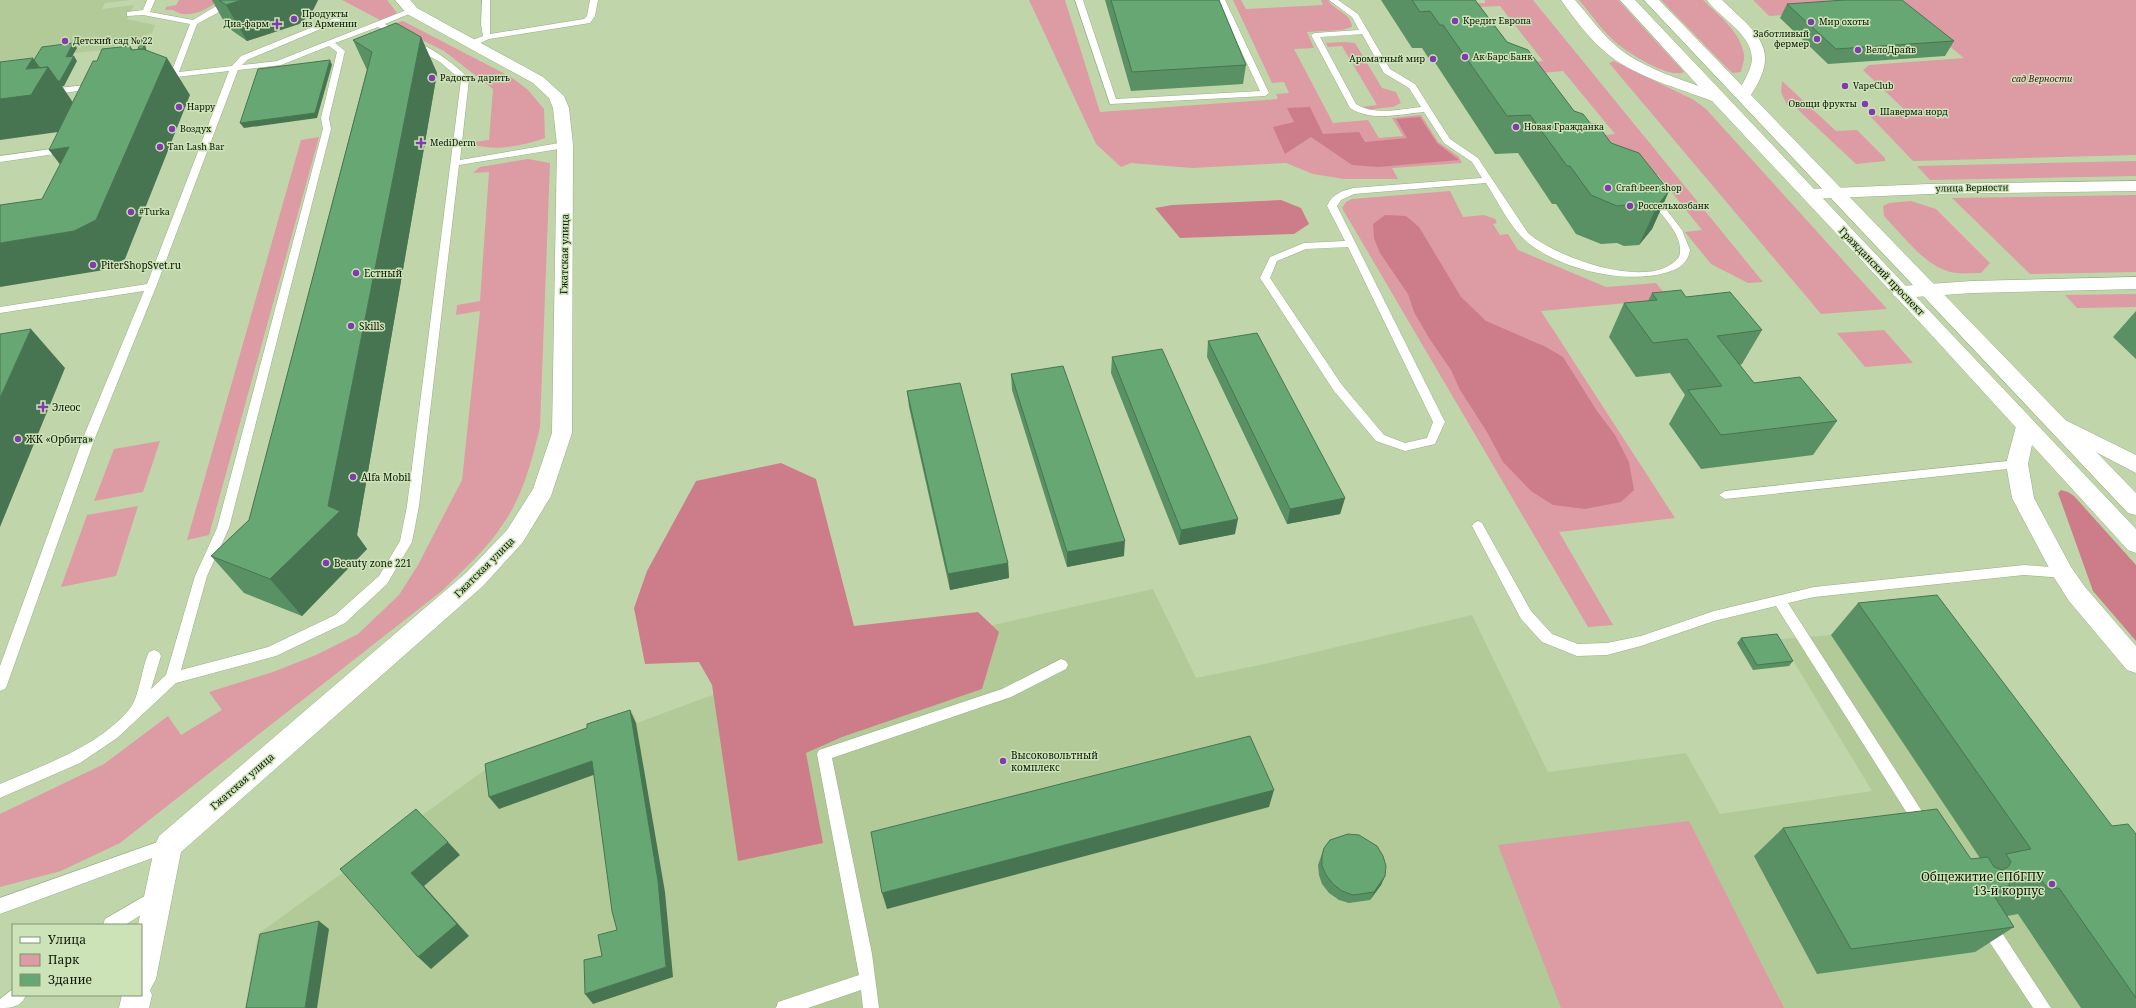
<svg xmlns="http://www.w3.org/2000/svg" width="2136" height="1008" font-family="'Noto Serif',serif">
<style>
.built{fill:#b1ca98}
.green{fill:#dd9ba4}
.forest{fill:#cd7d8a}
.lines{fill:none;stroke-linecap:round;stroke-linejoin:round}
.lane-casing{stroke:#99ae84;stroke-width:1}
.street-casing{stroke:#99ae84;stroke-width:1}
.secondary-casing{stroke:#99ae84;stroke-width:1}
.lane{fill:#fff;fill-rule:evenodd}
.street{fill:#fff;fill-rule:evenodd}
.secondary{fill:#fff;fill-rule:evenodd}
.wall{fill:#599064}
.shaded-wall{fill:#487551}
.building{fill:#67a774;stroke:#487551}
.poi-dot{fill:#823bae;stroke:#cce3b7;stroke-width:1.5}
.labels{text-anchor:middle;stroke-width:3;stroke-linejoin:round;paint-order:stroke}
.far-poi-label{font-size:9px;fill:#0d1506;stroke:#cce3b7;text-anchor:start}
.far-park-label{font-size:9px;font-style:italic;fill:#560d22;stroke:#cce3b7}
.far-street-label{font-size:9px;fill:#0d1506;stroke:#cce3b7}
.street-label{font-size:10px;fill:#0d1506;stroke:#cce3b7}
.poi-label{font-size:10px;fill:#0d1506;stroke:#cce3b7;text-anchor:start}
.near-poi-label{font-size:12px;fill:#0d1506;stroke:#cce3b7;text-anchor:end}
</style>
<rect width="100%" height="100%" fill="#c0d6aa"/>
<!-- built -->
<path class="built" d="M0,0H131L105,3L102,9L134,5L127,19L155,25L152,33L104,50L74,53L76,48L37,66L0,71Z
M1153,589L1196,678L1269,663L1472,615L1548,772L1686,753L1720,814L1872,791L1780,639L1831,635L2136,944V1008H245L258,934L497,761L632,710L637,723L758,678Z"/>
<!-- green -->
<path class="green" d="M179,0H220C209,8 196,16 182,14C173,12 177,9 165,10L166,7L176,5Z
M342,0H387L397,13L382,21Z
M1029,0H1065L1100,112L1278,99L1276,94L1289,93L1284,82L1272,83L1233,0H1241L1246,9L1323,5L1321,0H1328C1334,11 1351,12 1352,27L1342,30L1307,32L1314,48L1294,49L1333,123L1368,120L1379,138L1403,136L1392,118L1421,115L1438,142L1459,157L1462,163L1392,168L1398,179H1344L1313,174L1286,163L1192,168L1131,163L1121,167L1096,144Z
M1485,0H1533L1763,282L1748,283L1711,264L1685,232L1702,230L1658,175L1650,176L1593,136L1615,134L1563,71L1542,73L1521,63L1543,61L1500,6L1479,7L1466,4L1485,3Z
M1579,0H1618L1684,72C1670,79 1632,55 1620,46C1604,34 1592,15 1579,0Z
M1661,0H1703C1718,15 1740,31 1744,54C1745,59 1742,66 1741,72L1733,73L1729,70Z
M1753,0H2136V155L1913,161L1870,116L1909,114L1863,70L1869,65L1964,58L1902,8L1769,16Z
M403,21L511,77L528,90L544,109L545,138C523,146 497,151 475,145L473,142L489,140L493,89L444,51L400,29L396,23Z
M1344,42L1355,43L1382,88L1396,92L1401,103L1393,107L1363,110L1361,107L1377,105L1342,46L1328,47L1326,43Z
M1614,61L1694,100L1706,109L1887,309L1821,314L1609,63Z
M1782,81L1836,131L1857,130L1885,158V161L1856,164L1795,107L1787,105L1781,92Z
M319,137L209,535L187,540L301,140Z
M528,159L550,163L540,427C532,460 523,496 503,524C487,549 464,569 443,590L120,843L61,871L0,887V814L104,764L168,716L181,735L222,710L209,692L273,672L316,655L358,634L399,595L418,565L462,480L480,311L456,315L457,305L480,301L489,172L473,173L480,167Z
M2136,161V176L1930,180L1917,166Z
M1450,191L1463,217L1484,215L1495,219L1497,223L1493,224L1500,235L1508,234L1518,250L1606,287L1656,283L1669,299L1541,311L1675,518L1559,532L1613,625L1588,627L1342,208L1346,202L1352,199Z
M2136,195V272L2030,274L1952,198Z
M1911,201L1936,209L1990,263L1981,273C1973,273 1964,274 1956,273C1927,270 1903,235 1884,216L1883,206L1889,203Z
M2136,294V307L2077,308L2065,295Z
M1884,330L1913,363L1865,367L1837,333Z
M160,441L143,492L94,501L114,449Z
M138,506L116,576L61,587L87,515Z
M1689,821L1784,1008H1561L1498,845Z"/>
<!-- forest -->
<path class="forest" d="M1310,107L1323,134L1359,132L1365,142L1407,138L1396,119L1420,117L1437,143L1459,160L1378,167L1352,165L1311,137L1285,154L1273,127L1294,122L1287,108Z
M1281,200L1301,208L1309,224L1294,234L1180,238L1155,208L1172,205Z
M1385,215L1406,216L1419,227L1461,297L1486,321L1546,347L1563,357L1597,411L1615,435L1629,462L1634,490L1621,502L1585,509L1553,505L1531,491L1503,462L1487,432L1460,390L1451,370L1429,338L1414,312L1408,294L1380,253L1374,238L1373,224Z
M781,463L816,479L854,626L978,612L999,632L982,689L842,737L806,753L823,843L738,861L712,685L699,662L645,664L634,608L647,571L696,481Z
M2061,490L2068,492L2074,496L2136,565V641L2093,591L2058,493Z"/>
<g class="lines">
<!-- lane casing -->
<g class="lane-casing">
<path id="lane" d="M147,0H155L150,12L193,20L226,0H234L232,5L197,24L179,72L232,66L241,56L335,18L342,20L247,60L242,65L277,61L409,9L416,11L385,24L401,33V37H395L378,27L335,43L345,51L329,118L331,129L229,528L207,576L181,670L268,647L335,615L379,576L400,541L407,506L461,80L440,62L411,46V42C424,40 461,69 469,79L460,160L565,142L569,145L565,148L459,165L419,506L412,542L387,584L345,623L276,656L176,683L117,738L80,763L0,798V784C43,765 101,746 131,707C139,697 142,666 149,652L154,650L159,652L161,656L151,689L166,675L195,576L217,528L323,129L321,118L337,52L329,46L281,65L238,70L156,287L95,438L7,685L5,689L0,691V666L83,438L144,291L0,313V307L147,284L229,71L159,79V75L171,73L190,24L143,15L127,16V12L143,10Z
M482,0H490V34L584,19L587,16L590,0H598L595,16L590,23L489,39L476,45H470V41L483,36L481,24Z
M1075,0H1083L1116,99L1260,91L1217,0H1225L1269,93L1265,96L1110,104Z
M1329,0H1338L1358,14L1390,69L1415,84L1450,139L1478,158L1528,233C1555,257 1652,293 1679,257C1686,236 1659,213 1647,197L1652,194L1655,195L1682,230L1690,250C1688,264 1677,270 1665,273C1625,284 1564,270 1531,245C1511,231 1499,203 1486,183L1354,194L1341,200L1337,206L1445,422L1435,444L1405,451L1376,441L1334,391L1260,278L1270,257L1304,243L1345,241L1327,206C1332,194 1342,191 1353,188L1482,178L1472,162L1444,143L1424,112C1400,114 1372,122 1350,108L1311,35L1315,33L1359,30L1352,17ZM1362,34L1384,73L1409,88L1421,107C1401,109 1375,116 1356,104L1320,37ZM1348,247L1433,422L1427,438L1405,443L1384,435L1342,385L1270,278L1277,261L1306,249Z
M96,84L100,86L99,88L49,95L45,92L49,89Z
M66,147L69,148V152L0,162V156Z
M2017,460L2023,464L2017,468L1725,499L1719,495L1725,491Z
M1478,521L1482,523L1531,611L1552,634L1578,644L1607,643L1641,636L1714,611L1814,587L2024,565L2063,568L2067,569L2069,573L2067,577L2063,578L2024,575L1814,597L1788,603L1927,819L1929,824L1927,829L1922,831L1917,829L1776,606L1714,621L1641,646L1607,655L1577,656L1542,642L1521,619L1472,526L1474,523Z
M1061,659L1066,661L1068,665L1066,669L1011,697L832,758L872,954L879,1008H863L861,990L808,1008H776L778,1002L859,975L817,754L819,750L1002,689Z
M169,838L174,840L177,845L174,850L0,914V898Z
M155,890L160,893L163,898L160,903L125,925H103L105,919Z
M1987,916L1993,919L2051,1008H2033L1981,929L1979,924L1981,919Z
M13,989V995H26C21,1007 12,1008 0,1008V999Z"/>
</g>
<!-- street casing -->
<g class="street-casing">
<path id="street" d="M395,0H410L417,8L543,77L564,96L569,108L573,145L572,433L551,496L523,542L483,586L181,852L156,979L150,990L152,995L149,1008H119L122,995H141V925H138L155,845L159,836L467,572L507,530L533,489L552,433L557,145L553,108L549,98L533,83L407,14Z
M1561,0H1575C1590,17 1603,36 1621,50C1650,72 1689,81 1722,95L1725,98L1722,101H1712C1678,88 1639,78 1610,56C1591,41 1575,20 1561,0Z
M1707,0H1722C1759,35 1783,50 1748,99H1738L1735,96C1741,86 1748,76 1751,65C1758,37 1720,19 1707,0Z
M2136,181V191L1929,194L1809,199L1803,198L1801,194L1803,190L1809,189L1929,184Z
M2136,277V289L1972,293L1901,298L1894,296L1892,292L1894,288L1901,286L1972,281Z
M2055,415L2136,455V473L2048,427L2045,422L2048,417Z
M2026,419L2033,421L2036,426L2028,464L2034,498L2071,567L2085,587L2136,646V673L2127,670L2069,601L2055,579L2012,498L2006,464L2016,426L2019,421Z"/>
</g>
<!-- secondary casing -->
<g class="secondary-casing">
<path id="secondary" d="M1620,0H1635L2136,529V553L2128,550L1926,329L1712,101Z
M1644,0H1659L2136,493V515L2128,513Z"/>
</g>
<!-- lane -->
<use href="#lane" class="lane"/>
<!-- street -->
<use href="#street" class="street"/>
<!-- secondary -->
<use href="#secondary" class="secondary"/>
</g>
<!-- wall -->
<path class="wall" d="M212,0H318L311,14L299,24L247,41L227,27Z
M1105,0H1219L1246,65L1243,84L1131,91Z
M1381,0H1475L1507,42L1574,111L1591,124L1611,143L1669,191L1652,229L1639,245L1624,246L1617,243L1601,244L1576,234L1556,204H1552L1518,153L1495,154L1434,61L1431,62L1422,48H1412Z
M1787,4L1954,41L1945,56L1828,64L1780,18Z
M421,37L437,73L357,535L367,549L302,616L244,593L211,556L249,520L367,70L353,40Z
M1652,293L1686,297L1762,330L1742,364L1740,365L1754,383L1837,421L1813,455L1701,469L1669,424L1685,395L1670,373L1636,377L1609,337L1624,303L1648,301Z
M2136,311V359L2113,337Z
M1208,341L1345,498L1340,514L1287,524L1207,357Z
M1112,357L1235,534L1179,545L1111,373Z
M1011,374L1124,556L1067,567L1012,390Z
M907,391L1008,563L1009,578L950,590L909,407Z
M1858,603L2112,826L2136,834V1008H2081L2018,914L2007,916L2014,927L1975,952L1817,974L1754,856L1783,828L1971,859L1980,858L1831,635Z
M1741,638L1793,661L1789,666L1753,670L1737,643Z
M1324,848L1385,876L1381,885L1370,900L1349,903L1339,900L1329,893L1322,884L1319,875L1318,865Z"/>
<!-- shaded-wall -->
<path class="shaded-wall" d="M242,0H318L311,14L299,24L247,41L226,5Z
M421,37L437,73L357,535L367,549L302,616L270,579L328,506Z
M142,39L145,44L152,75L167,58L190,95L125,259L104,270L0,287V243L74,231L131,50L130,46L146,70Z
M73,43L77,48L69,62L66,57Z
M74,56L77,61L64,86H62L74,104L58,132L0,140V99L26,69L33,58L44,74L48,67Z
M330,60L332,65L317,118L244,128L240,123Z
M69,147L78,188L49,150Z
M1669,191L1652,229L1639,245L1657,206Z
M31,329L65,368L0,527V398Z
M1345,498L1340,514L1287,524L1290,509Z
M1238,519L1235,534L1179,545L1181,530Z
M1125,541L1124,556L1067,567V552Z
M1008,563L1009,578L950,590L948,574Z
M630,710L636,723L665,892L673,977L593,1004L585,994L666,967Z
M592,761L599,773L499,809L489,797Z
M1274,790L1269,807L887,909L882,893Z
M448,842L460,855L424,886L469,936L431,969L418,957L411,873Z
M1385,876L1381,885L1370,900L1374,892Z
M319,921L329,929L317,1008H305Z"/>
<!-- building -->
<path class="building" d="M219,0H242L226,5Z
M1111,0H1219L1246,65L1132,72Z
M1412,0H1475L1507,42L1528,50L1574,111L1583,114L1591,124H1597L1611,143L1639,153L1669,191L1657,206L1641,207L1634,204L1617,206L1591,195L1570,166H1567L1530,115L1507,116L1443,25H1440L1430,11L1420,12Z
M1845,0H1902L1954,41L1836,49L1787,4Z
M396,23L421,37L328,506L340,511L270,579L211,556L249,520L372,52L353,40Z
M142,39L144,49H138Z
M73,43L66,57L74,56L60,81H58L48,67L40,68L34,60L42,47Z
M130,46L131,50L143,49L167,58L96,220L74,231L0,243V205L42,199L69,147L49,150L93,61H97L102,49Z
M33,58L26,69L48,67L31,95L0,99V62Z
M330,60L315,113L240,123L258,69Z
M1681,290L1686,297L1730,292L1762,330L1717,336L1754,383L1800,377L1837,421L1721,435L1688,390L1722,386L1687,339L1653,343L1624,303L1657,300L1652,293Z
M31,329L0,398V334Z
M1257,333L1345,498L1290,509L1208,341Z
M1162,349L1238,519L1181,530L1112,357Z
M1063,366L1125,541L1067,552L1011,374Z
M960,383L1008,563L948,574L907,391Z
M1937,595L2112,826L2128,824L2136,834V998L2059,888L2048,889L2042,881L2028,883L2025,878L2017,875L2010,879L2009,886L1989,888L2014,927L1851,949L1783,828L1937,809L1971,859L1988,857L1994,867L2002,870L2008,867L2011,862L2006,854L2031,849L1858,603Z
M1777,634L1793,661L1757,665L1741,638Z
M630,710L658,881L666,967L585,994L584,960L602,956L598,935L617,930L612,911L592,761L489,797L485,764L587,728V724Z
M1250,736L1274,790L882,893L871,832Z
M416,809L448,842L411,873L457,924L418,957L340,869Z
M1348,834L1359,835L1377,846L1383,856L1386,866L1385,876L1374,892L1353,895L1342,891L1333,884L1326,875L1322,866V856L1324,848L1330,840Z
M319,921L305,1008H246L260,934Z"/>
<!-- markers -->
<g class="poi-dot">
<circle cx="294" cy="19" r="4"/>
<circle cx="1455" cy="21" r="4"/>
<circle cx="1811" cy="22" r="4"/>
<path d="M275 18h4v4h4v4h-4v4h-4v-4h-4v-4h4z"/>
<circle cx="1817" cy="39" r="4"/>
<circle cx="65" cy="41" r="4"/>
<circle cx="1858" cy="50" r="4"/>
<circle cx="1465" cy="57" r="4"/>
<circle cx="1433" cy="59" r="4"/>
<circle cx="432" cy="78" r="4"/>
<circle cx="1845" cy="86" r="4"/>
<circle cx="1865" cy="104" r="4"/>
<circle cx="179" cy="107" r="4"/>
<circle cx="1872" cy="112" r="4"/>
<circle cx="1516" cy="127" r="4"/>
<circle cx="172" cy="129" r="4"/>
<path d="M419 137h4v4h4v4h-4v4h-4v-4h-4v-4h4z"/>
<circle cx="160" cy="147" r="4"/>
<circle cx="1608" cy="188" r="4"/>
<circle cx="1630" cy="206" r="4"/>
<circle cx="131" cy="212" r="4"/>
<circle cx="93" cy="265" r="4"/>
<circle cx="356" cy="273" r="4"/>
<circle cx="351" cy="326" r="4"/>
<path d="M41 401h4v4h4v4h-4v4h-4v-4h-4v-4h4z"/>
<circle cx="18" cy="439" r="4"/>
<circle cx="353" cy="477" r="4"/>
<circle cx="326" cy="563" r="4"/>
<circle cx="1003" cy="761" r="4"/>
<circle cx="2052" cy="884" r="4"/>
</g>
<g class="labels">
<!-- far-poi labels -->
<g class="far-poi-label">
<text x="302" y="17">Продукты<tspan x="302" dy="10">из Армении</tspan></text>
<text x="1463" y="24">Кредит Европа</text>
<text x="1819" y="25">Мир охоты</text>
<text x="269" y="27" text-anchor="end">Диа-фарм</text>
<text x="1809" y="37" text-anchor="end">Заботливый<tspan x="1809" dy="10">фермер</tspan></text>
<text x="73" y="44">Детский сад № 22</text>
<text x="1866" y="53">ВелоДрайв</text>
<text x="1473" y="60">Ак Барс Банк</text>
<text x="1425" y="62" text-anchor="end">Ароматный мир</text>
<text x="440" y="81">Радость дарить</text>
<text x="1853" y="89">VapeClub</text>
<text x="1857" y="107" text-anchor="end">Овощи фрукты</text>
<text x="187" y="110">Happy</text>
<text x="1880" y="115">Шаверма норд</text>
<text x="1524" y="130">Новая Гражданка</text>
<text x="180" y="132">Воздух</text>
<text x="430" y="146">MediDerm</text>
<text x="168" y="150">Tan Lash Bar</text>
<text x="1616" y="191">Craft beer shop</text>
<text x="1638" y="209">Россельхозбанк</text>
<text x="139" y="215">#Turka</text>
</g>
<!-- far-park labels -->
<g class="far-park-label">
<text x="2042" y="82">сад Верности</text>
</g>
<!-- far-street labels -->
<g class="far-street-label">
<text transform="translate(1972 188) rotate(-1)" y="3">улица Верности</text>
</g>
<!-- street labels -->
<g class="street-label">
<text transform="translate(564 254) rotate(-89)" y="4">Гжатская улица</text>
<text transform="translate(1882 271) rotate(46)" y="4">Гражданский проспект</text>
<text transform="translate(484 567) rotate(-45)" y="4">Гжатская улица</text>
<text transform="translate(242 781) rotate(-41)" y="4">Гжатская улица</text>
</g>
<!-- poi labels -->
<g class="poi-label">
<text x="101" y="269">PiterShopSvet.ru</text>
<text x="364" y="277">Естный</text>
<text x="359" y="330">Skills</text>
<text x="52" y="411">Элеос</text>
<text x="26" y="443">ЖК «Орбита»</text>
<text x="361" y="481">Alfa Mobil</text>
<text x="334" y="567">Beauty zone 221</text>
<text x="1011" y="759">Высоковольтный<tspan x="1011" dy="12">комплекc</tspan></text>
</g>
<!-- near-poi labels -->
<g class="near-poi-label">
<text x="2044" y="881">Общежитие СПбГПУ<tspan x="2044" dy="14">13-й корпус</tspan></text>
</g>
</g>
<!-- legend -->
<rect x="12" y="924" width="130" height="72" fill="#cce3b7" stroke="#809170"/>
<rect x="20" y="937" width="20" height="6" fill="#ffffff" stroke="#809170"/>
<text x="48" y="944" font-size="12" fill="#0d1506">Улица</text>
<rect x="20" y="954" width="20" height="12" fill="#dd9ba4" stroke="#809170"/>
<text x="48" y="964" font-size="12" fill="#0d1506">Парк</text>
<rect x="20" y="974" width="20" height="12" fill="#67a774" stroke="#809170"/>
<text x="48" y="984" font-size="12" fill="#0d1506">Здание</text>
</svg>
